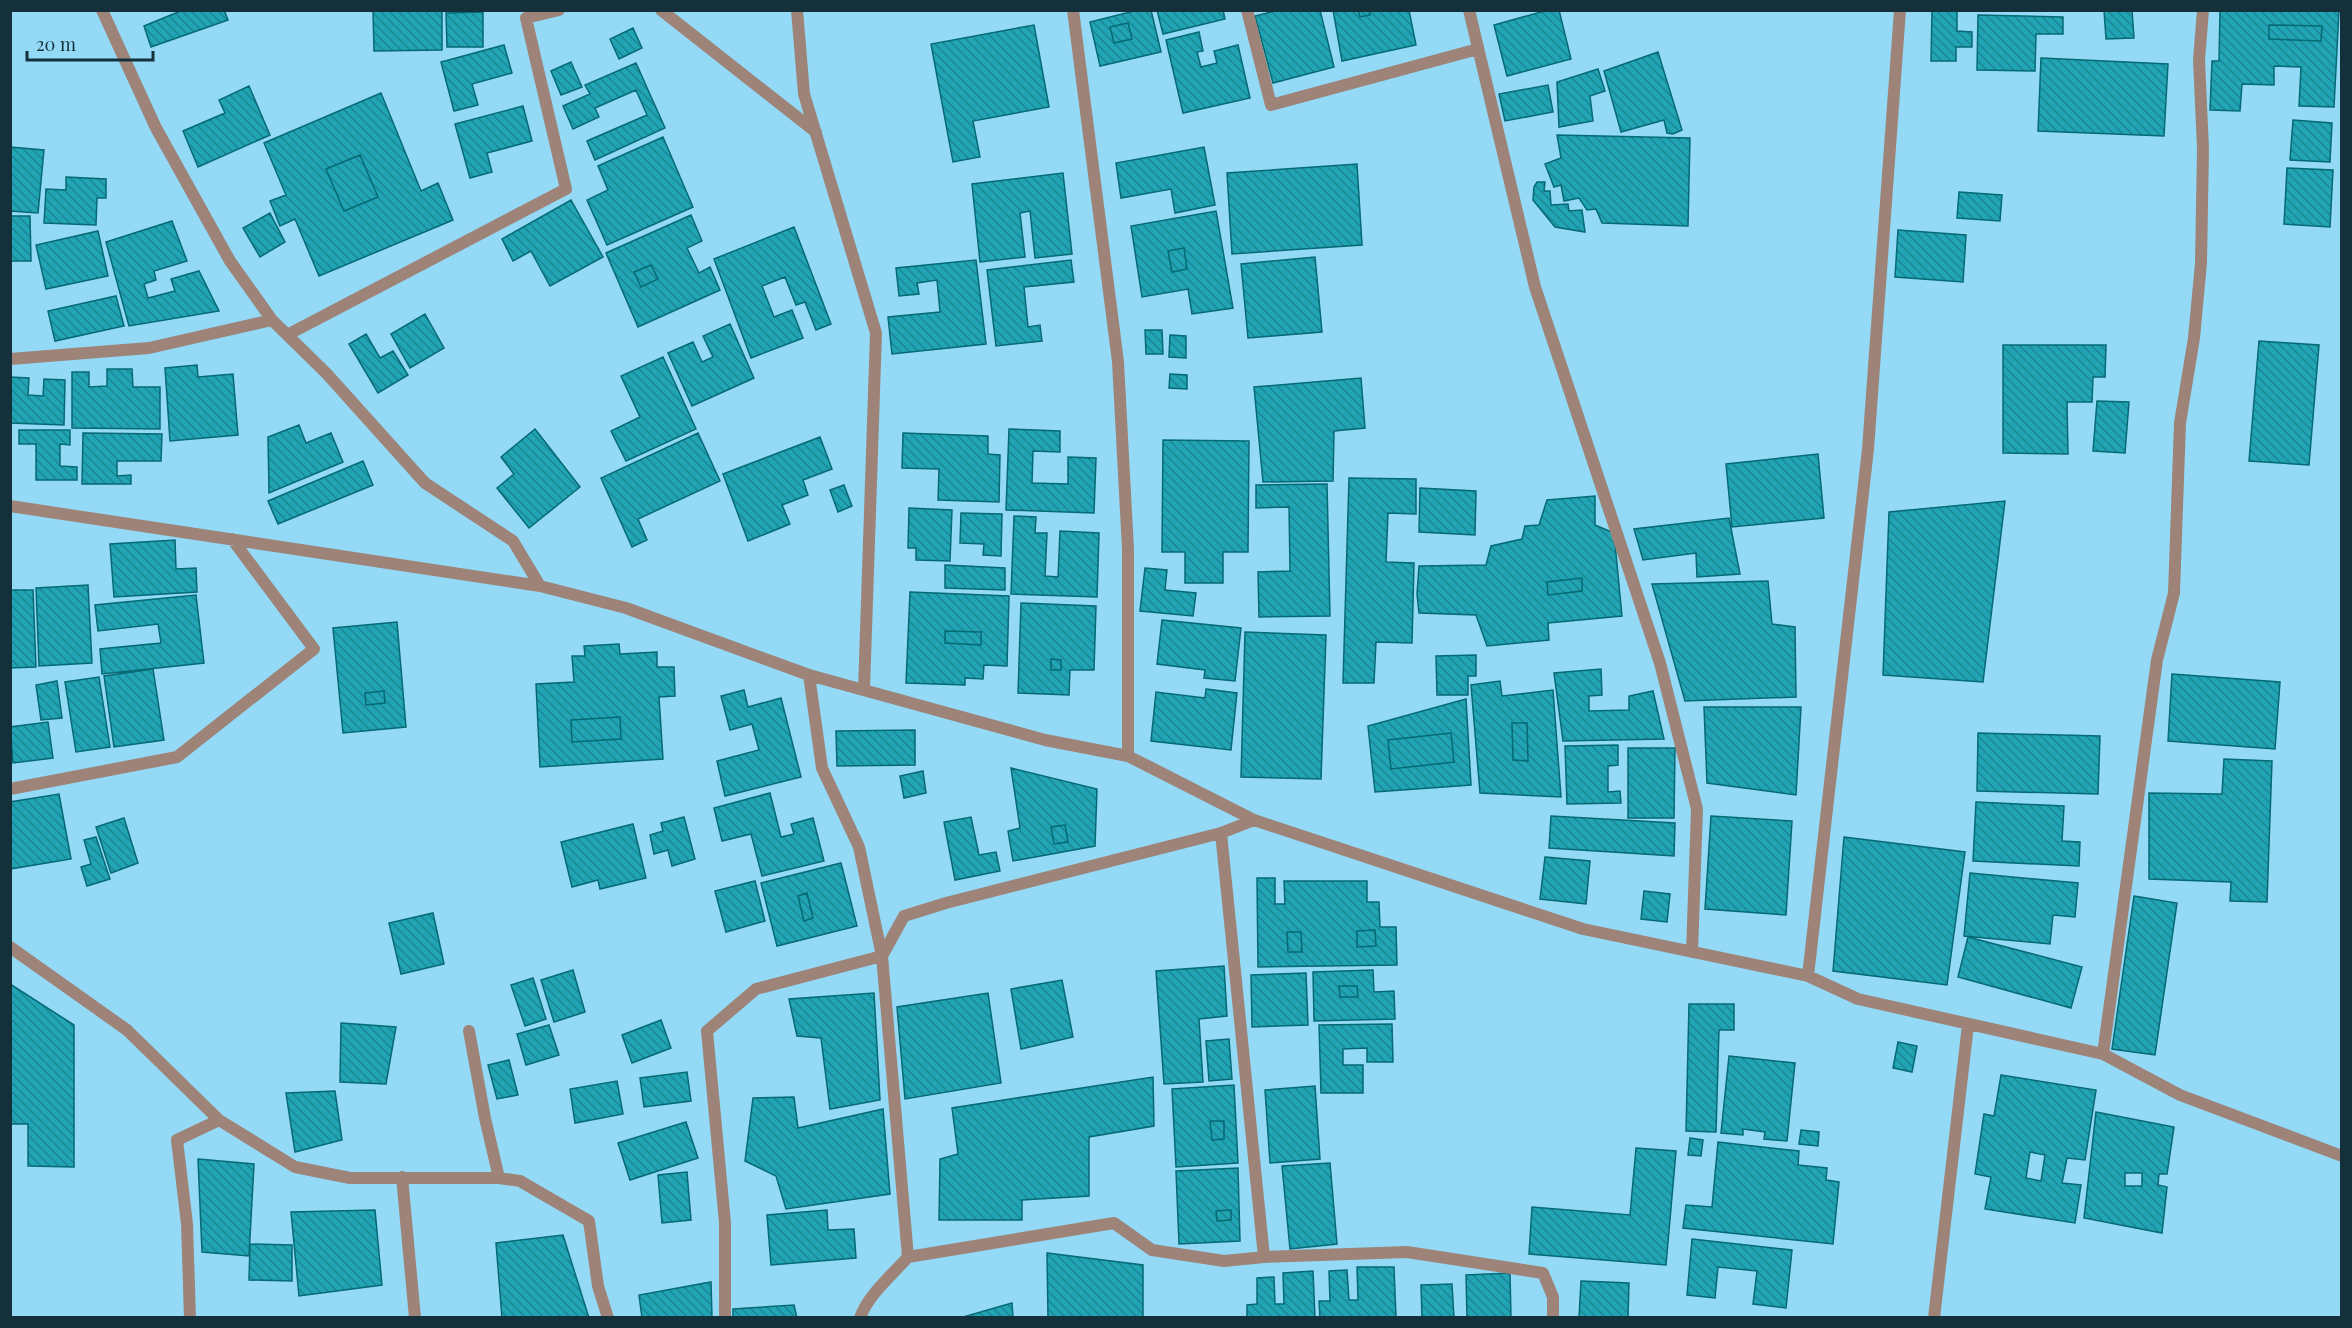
<svg xmlns="http://www.w3.org/2000/svg" width="2352" height="1328" font-family="'Playfair Display',serif">
<style>
.building{fill:url(#building-back-hatch);stroke:#056a74;stroke-width:1.5;fill-rule:evenodd}
.lines{fill:none;stroke-linecap:round;stroke-linejoin:round}
.minor{stroke:#9e8478;stroke-width:12}
</style>
<defs>
<pattern id="building-back-hatch" width="6" height="6" patternUnits="userSpaceOnUse" patternTransform="scale(1.5)"><rect width="6" height="6" fill="#21a4b3"/><path d="M-1 5l2 2M0 0l6 6M5-1l2 2" fill="none" stroke="#1c8693"/></pattern>
</defs>
<rect width="100%" height="100%" fill="#94daf7"/>
<!-- building -->
<path class="building" d="M183,10H224L228,20L151,47L144,26Z
M373,10H442V50L374,51Z
M1138,10H1151L1161,52L1100,66L1090,22ZM1128,23L1132,39L1114,43L1110,27Z
M1157,10H1223L1225,19L1163,34Z
M1279,10H1320L1334,67L1273,83L1255,16Z
M1333,10H1358L1360,17L1370,15L1369,10H1409L1416,45L1342,61Z
M1358,10H1369L1370,15L1360,17Z
M1548,10H1559L1571,59L1507,76L1494,25Z
M1932,10H1957V31L1972,32V47H1956V61H1931Z
M2104,10H2132L2134,38L2106,39Z
M2220,10H2339L2334,107L2299,106L2301,67L2274,66V85L2242,84L2240,111L2210,110L2212,61H2219ZM2269,25L2322,26L2321,41L2269,39Z
M483,12V47H447L446,13Z
M1978,15L2063,17V34H2036L2035,71L1977,70Z
M1128,23L1132,39L1114,43L1110,27Z
M1034,25L1049,107L973,121L980,157L953,162L931,44Z
M2269,25L2322,26L2321,41L2269,39Z
M633,28L642,48L619,59L610,39Z
M1199,32L1203,51L1197,52L1201,67L1217,63L1214,51L1238,45L1250,98L1183,113L1166,40Z
M504,45L512,73L472,84L478,105L454,111L441,62Z
M1658,52L1682,130L1673,134L1667,133L1664,120L1621,132L1604,71Z
M2041,58L2168,64L2164,136L2038,131Z
M571,62L582,87L561,95L551,71Z
M636,63L665,128L595,160L587,141L647,115L636,90L595,108L599,117L573,129L563,106L590,94L585,85Z
M1598,69L1605,91L1590,96L1593,121L1559,127L1557,82Z
M1548,85L1553,112L1505,121L1499,94Z
M249,86L270,135L198,167L183,131L225,113L219,100Z
M381,93L421,191L438,183L453,220L319,276L295,219L280,226L270,201L286,195L264,143ZM360,155L378,197L344,211L326,169Z
M523,106L532,141L487,153L492,172L470,178L455,124Z
M2293,120L2332,123L2330,162L2290,160Z
M1557,135L1690,138L1688,226L1602,223L1596,209L1587,210L1579,198L1564,201L1561,185L1554,187L1545,164L1561,158Z
M663,137L693,207L607,245L587,200L608,190L598,166Z
M10,147L44,150L38,213L10,211Z
M1204,147L1215,205L1175,213L1171,189L1121,198L1116,163Z
M360,155L378,197L344,211L326,169Z
M1357,164L1362,245L1232,254L1227,173Z
M2287,168L2333,170L2330,227L2284,224Z
M1063,173L1072,254L1035,258L1030,211L1020,213L1025,257L980,262L972,184Z
M66,177L106,179V198H97L96,225L44,223L46,189L66,190Z
M1537,182H1545L1544,191H1550L1551,205L1568,204L1569,211L1582,210L1585,232L1555,227L1533,200L1534,187Z
M1959,192L2002,195L2000,221L1957,218Z
M571,200L603,257L550,286L531,251L513,261L502,239Z
M1216,211L1233,308L1192,314L1188,289L1142,297L1131,226ZM1184,248L1187,269L1172,272L1168,251Z
M270,213L285,242L260,257L243,228Z
M691,215L702,241L687,248L699,273L710,267L720,290L638,327L606,253ZM651,265L658,279L641,287L634,272Z
M10,216H30L31,261H10Z
M172,221L187,261L154,271L156,280L144,284L148,298L175,291L171,279L199,271L219,311L129,326L106,242Z
M794,227L831,324L816,330L805,302L796,305L785,277L762,286L774,317L792,310L803,338L751,358L714,259Z
M1898,230L1966,235L1963,282L1895,277Z
M98,231L108,276L46,289L36,245Z
M1184,248L1187,269L1172,272L1168,251Z
M1315,257L1322,332L1248,338L1241,264Z
M976,260L986,344L892,354L888,317L940,312L937,280L917,283L919,294L899,296L896,268Z
M1071,260L1074,282L1024,287L1028,327L1040,325L1042,341L996,346L987,270Z
M651,265L658,279L641,287L634,272Z
M116,296L124,326L55,341L48,311Z
M425,314L444,348L410,368L391,334Z
M730,324L754,378L692,406L668,353L693,342L702,362L713,357L703,336Z
M1145,330H1162L1163,354H1146Z
M366,334L380,358L393,351L408,375L378,393L349,344Z
M1170,335L1186,336V358L1169,357Z
M2259,341L2319,345L2309,465L2249,461Z
M2003,345H2106L2105,377H2093L2092,402H2067L2068,454L2003,453Z
M663,357L696,429L626,461L611,431L640,417L621,376Z
M197,365L198,377L233,374L238,435L170,441L165,368Z
M107,369H132L133,387H160V429L72,428V372H89V387L107,386Z
M1170,374L1187,375V389L1169,388Z
M10,377L29,378L28,395L43,396L44,379L65,380L64,425L10,423Z
M1361,378L1365,428L1334,431L1333,481L1263,482L1254,387Z
M2097,401L2129,402L2125,453L2093,451Z
M299,425L306,443L331,433L343,462L269,493L268,437Z
M535,429L580,487L529,528L497,488L514,474L501,457Z
M1009,429L1060,431V452L1033,451L1032,483L1068,484V457L1096,458L1094,513L1006,510Z
M19,430H70V445L60,444V466L77,467V480H36V444H19Z
M83,433L162,434L161,461H117V476L131,475V484H82Z
M698,433L720,481L638,519L647,540L632,547L601,478Z
M903,433L988,436V454L1000,455L999,502L938,500L939,469L902,468Z
M820,437L832,469L803,480L808,495L782,505L790,524L748,541L723,474Z
M1163,440L1249,441L1248,552H1223V583H1185V552H1162Z
M1818,454L1824,518L1732,527L1726,464Z
M363,461L373,485L278,524L268,501Z
M1349,478L1416,479V514L1388,513L1386,562L1414,563L1412,643L1376,642L1374,683H1343Z
M1327,484L1330,616L1259,617L1258,572L1290,571L1289,507L1256,508V485Z
M844,485L852,506L838,512L830,490Z
M1420,488L1476,491L1475,535L1419,532Z
M1595,496V525L1614,533L1622,616L1548,623L1549,640L1487,646L1476,615L1419,613L1417,594L1419,566L1486,565L1491,546L1522,539L1525,526L1539,525L1547,500ZM1582,578V591L1548,595L1547,582Z
M2005,501L1983,682L1883,675L1889,512Z
M909,508L952,510L950,561L916,560V548H908Z
M961,513L1002,514L1001,556L983,555L984,544L960,543Z
M1014,516L1036,517L1035,533H1047L1045,576L1058,577L1060,531L1099,533L1097,597L1011,594Z
M1729,518L1740,574L1697,577L1696,553L1643,560L1634,529Z
M175,540L176,569L196,568L197,592L114,597L110,544Z
M945,565L1005,568V590L945,588Z
M1145,568L1167,570L1165,590L1196,593L1193,616L1140,611Z
M1582,578V591L1548,595L1547,582Z
M1768,581L1772,624L1795,627L1796,697L1685,701L1652,584Z
M88,585L92,663L39,666L36,588Z
M10,590H33L36,667L10,668Z
M910,592L1009,596L1007,666L984,665L983,679L965,678V685L906,683ZM945,631L981,632V645L945,643Z
M196,595L204,663L102,674L100,649L161,643L158,624L98,631L95,605Z
M1021,603L1096,606L1094,670H1070L1069,695L1018,693ZM1051,659L1061,660V670H1051Z
M1162,620L1241,628L1235,681L1204,678L1205,670L1157,664Z
M397,622L406,727L343,733L333,628ZM384,691L385,703L366,705L365,693Z
M945,631L981,632V645L945,643Z
M1245,632L1326,635L1321,779L1241,777Z
M619,644L620,654L657,652V667H674L675,696L659,697L663,759L540,767L536,684L574,682L572,656H585L584,646ZM620,717L621,739L572,742L571,720Z
M1476,655V676H1468V695H1437L1436,656Z
M1051,659L1061,660V670H1051Z
M153,669L164,740L114,747L104,676Z
M1601,669L1602,695L1589,696V711L1629,710V696L1653,691L1664,739L1563,741L1554,673Z
M2172,674L2280,682L2275,749L2168,741Z
M99,677L110,747L76,752L65,682Z
M57,681L62,718L41,720L36,685Z
M1500,681L1502,696L1553,690L1561,797L1480,793L1471,685ZM1512,723H1527L1528,761L1513,760Z
M1206,689L1237,693L1231,750L1151,741L1156,692L1205,698Z
M744,690L748,707L781,698L801,777L725,796L717,761L759,750L752,724L730,730L721,696Z
M384,691L385,703L366,705L365,693Z
M1466,699L1471,785L1375,792L1368,726ZM1451,733L1454,762L1391,769L1388,740Z
M1704,707H1801L1796,795L1707,783Z
M620,717L621,739L572,742L571,720Z
M48,722L53,758L13,763L10,727Z
M1512,723H1527L1528,761L1513,760Z
M915,730V765L837,766L836,731Z
M1451,733L1454,762L1391,769L1388,740Z
M1978,733L2100,736L2098,794L1977,791Z
M1618,745V765L1608,766V792L1620,791L1621,803L1567,804L1565,746Z
M1628,748H1675L1674,818H1628Z
M2224,759L2272,761L2267,902L2230,901L2231,882L2149,879V793L2222,794Z
M1011,768L1097,789L1095,846L1013,861L1008,831L1020,828ZM1065,825L1068,842L1054,844L1051,827Z
M923,771L926,793L904,798L900,776Z
M770,793L781,837L794,834L791,824L813,818L824,861L762,876L751,834L722,841L714,808Z
M59,794L71,859L10,869V802Z
M1976,802L2064,806L2062,841L2080,842L2079,866L1973,861Z
M1551,816L1675,823L1674,856L1549,848Z
M1711,816L1792,821L1786,915L1705,909Z
M684,817L695,859L672,866L668,850L654,854L650,835L663,831L661,823Z
M971,817L979,855L996,852L1000,871L955,880L944,822Z
M124,818L138,863L111,873L96,827Z
M633,824L646,878L600,889L598,880L572,887L561,842Z
M1065,825L1068,842L1054,844L1051,827Z
M96,837L110,879L87,886L81,867L91,864L84,840Z
M1844,837L1965,852L1947,985L1833,971Z
M1545,857L1590,861L1586,904L1540,899Z
M841,863L857,926L777,946L761,883ZM807,893L813,918L804,921L798,896Z
M1970,873L2078,883L2075,917L2053,915L2050,944L1964,936Z
M1257,878H1275V904H1285L1284,881H1367V902H1379L1380,927H1396L1397,965L1258,967ZM1375,930L1376,946L1357,947V931ZM1287,932H1301L1302,952H1288Z
M755,881L765,921L726,932L715,891Z
M1644,891L1670,894L1667,922L1641,919Z
M807,893L813,918L804,921L798,896Z
M2134,896L2177,903L2155,1055L2112,1049Z
M433,913L444,964L401,974L389,923Z
M1375,930L1376,946L1357,947V931Z
M1287,932H1301L1302,952H1288Z
M1968,937L2082,967L2071,1008L1958,977Z
M1224,966L1227,1016L1199,1019L1203,1082L1164,1084L1156,971Z
M573,970L585,1012L554,1022L541,980Z
M1373,970L1374,992L1394,991L1395,1019L1314,1021L1313,972ZM1339,986H1357L1358,997H1340Z
M1306,973L1308,1025L1252,1027L1251,975Z
M533,978L546,1019L525,1026L511,985Z
M1062,980L1073,1037L1021,1049L1011,989Z
M10,984L74,1025V1167L28,1166V1124H10Z
M1339,986H1357L1358,997H1340Z
M874,993L880,1100L830,1109L821,1038L797,1036L789,999Z
M988,993L1001,1083L905,1099L897,1007Z
M1689,1004H1734V1030H1719L1716,1132L1686,1131Z
M661,1020L671,1048L632,1063L622,1035Z
M341,1023L396,1027L386,1084L340,1082Z
M1392,1024L1393,1062H1367V1048L1343,1049V1065H1363V1093H1321L1319,1025Z
M549,1025L559,1055L526,1065L517,1034Z
M1229,1039L1232,1079L1209,1081L1206,1041Z
M1898,1042L1917,1046L1912,1072L1893,1068Z
M1729,1056L1795,1063L1787,1141L1764,1139L1765,1132L1743,1129V1135L1721,1133Z
M509,1060L518,1095L497,1099L488,1065Z
M687,1072L691,1101L644,1107L640,1078Z
M2001,1075L2096,1090L2085,1160L2067,1158L2062,1183L2081,1185L2075,1223L1985,1209L1991,1177L1975,1174L1984,1114L1994,1116ZM2030,1152L2045,1155L2041,1181L2026,1178Z
M1153,1077L1154,1126L1089,1137V1196L1022,1200V1220H939L940,1159L958,1154L952,1108Z
M617,1081L623,1114L575,1123L570,1089Z
M1234,1085L1238,1163L1176,1167L1172,1089ZM1210,1121H1224V1139L1212,1140Z
M1315,1086L1320,1159L1270,1163L1265,1090Z
M335,1091L342,1140L295,1152L286,1093Z
M794,1097L798,1128L883,1109L890,1194L786,1209L776,1176L745,1161L753,1098Z
M2096,1112L2174,1127L2167,1174H2159L2158,1185L2167,1187L2162,1233L2084,1218ZM2125,1173H2142V1186H2125Z
M1210,1121H1224V1139L1212,1140Z
M686,1122L698,1158L630,1180L618,1143Z
M1801,1130L1819,1132L1818,1146L1799,1144Z
M1690,1138L1703,1140L1701,1156L1688,1155Z
M1718,1142L1799,1151L1798,1165L1827,1168L1826,1180L1839,1182L1833,1244L1683,1228L1686,1205L1712,1207Z
M1636,1148L1676,1151L1666,1265L1529,1254L1532,1207L1630,1215Z
M198,1159L254,1164L249,1256L202,1252Z
M1330,1163L1337,1244L1290,1249L1282,1166Z
M1238,1168L1240,1241L1179,1244L1176,1171ZM1231,1210V1220L1217,1221L1216,1211Z
M687,1172L691,1220L662,1223L658,1175Z
M375,1210L382,1285L299,1296L291,1212Z
M827,1210L828,1230L854,1229L856,1258L771,1265L767,1215Z
M1231,1210V1220L1217,1221L1216,1211Z
M563,1235L589,1318H502L496,1243Z
M1692,1239L1792,1250L1786,1308L1753,1304L1757,1271L1718,1267L1715,1298L1687,1295Z
M250,1244L292,1245V1281L249,1280Z
M1047,1253L1143,1265V1318H1048Z
M1357,1267H1394L1396,1318H1320L1319,1301H1330L1329,1271L1347,1270L1349,1300H1358Z
M1313,1271L1315,1318H1247V1305L1257,1304V1278L1274,1277L1275,1304H1284L1283,1273Z
M1510,1273L1511,1318H1467L1466,1275Z
M1581,1281L1629,1283L1628,1318H1579Z
M711,1282L712,1318H642L639,1295Z
M1452,1284L1454,1318H1422L1421,1285Z
M1012,1303L1013,1318H963V1317Z
M794,1305L797,1318H733V1309Z"/>
<g class="lines">
<!-- minor -->
<path class="minor" d="M102,10L156,128L230,261L272,320L327,374L425,483L513,541L540,586L626,608L809,675L1045,740L1128,756L1254,820L1583,929L1808,976L1858,999L2103,1054L2180,1095L2342,1156
M661,10L816,132
M797,10L804,94L876,333L864,690
M1073,10L1118,362L1128,549V756
M1247,10L1271,105L1478,49
M1469,10L1535,287L1660,663L1697,809L1692,952
M287,335L566,189L526,18L559,10
M10,359L149,348L272,320
M10,506L540,586
M809,675L822,768L859,847L882,956L908,1257C892,1275 868,1295 860,1318
M10,789L177,757L314,649L232,539
M1221,833L1264,1257
M10,947L127,1030L219,1120L295,1167L350,1178H499L520,1181L589,1221L598,1286L608,1318
M1808,976L1868,449L1900,10
M469,1031L485,1118L499,1178
M2103,1054L2157,660L2174,593L2180,423L2194,338L2201,263L2203,149L2199,60L2203,10
M402,1177L415,1318
M908,1257L1114,1223L1152,1250L1224,1261L1264,1257L1407,1252L1543,1273L1553,1297V1318
M190,1318L187,1224L177,1140L219,1120
M725,1318V1223L707,1031L756,989L882,956L904,916L946,903L1221,833L1254,820
M1934,1318L1968,1025"/>
</g>
<!-- border -->
<rect width="2352" height="1328" fill="none" stroke="#13303b" stroke-width="24"/>
<!-- scale -->
<path d="M27 51v9h126v-9" fill="none" stroke="#13303b" stroke-width="3"/>
<text x="36" y="51" font-size="18" fill="#13303b" stroke="#94daf7" stroke-width="4.5" paint-order="stroke">20 m</text>
</svg>
